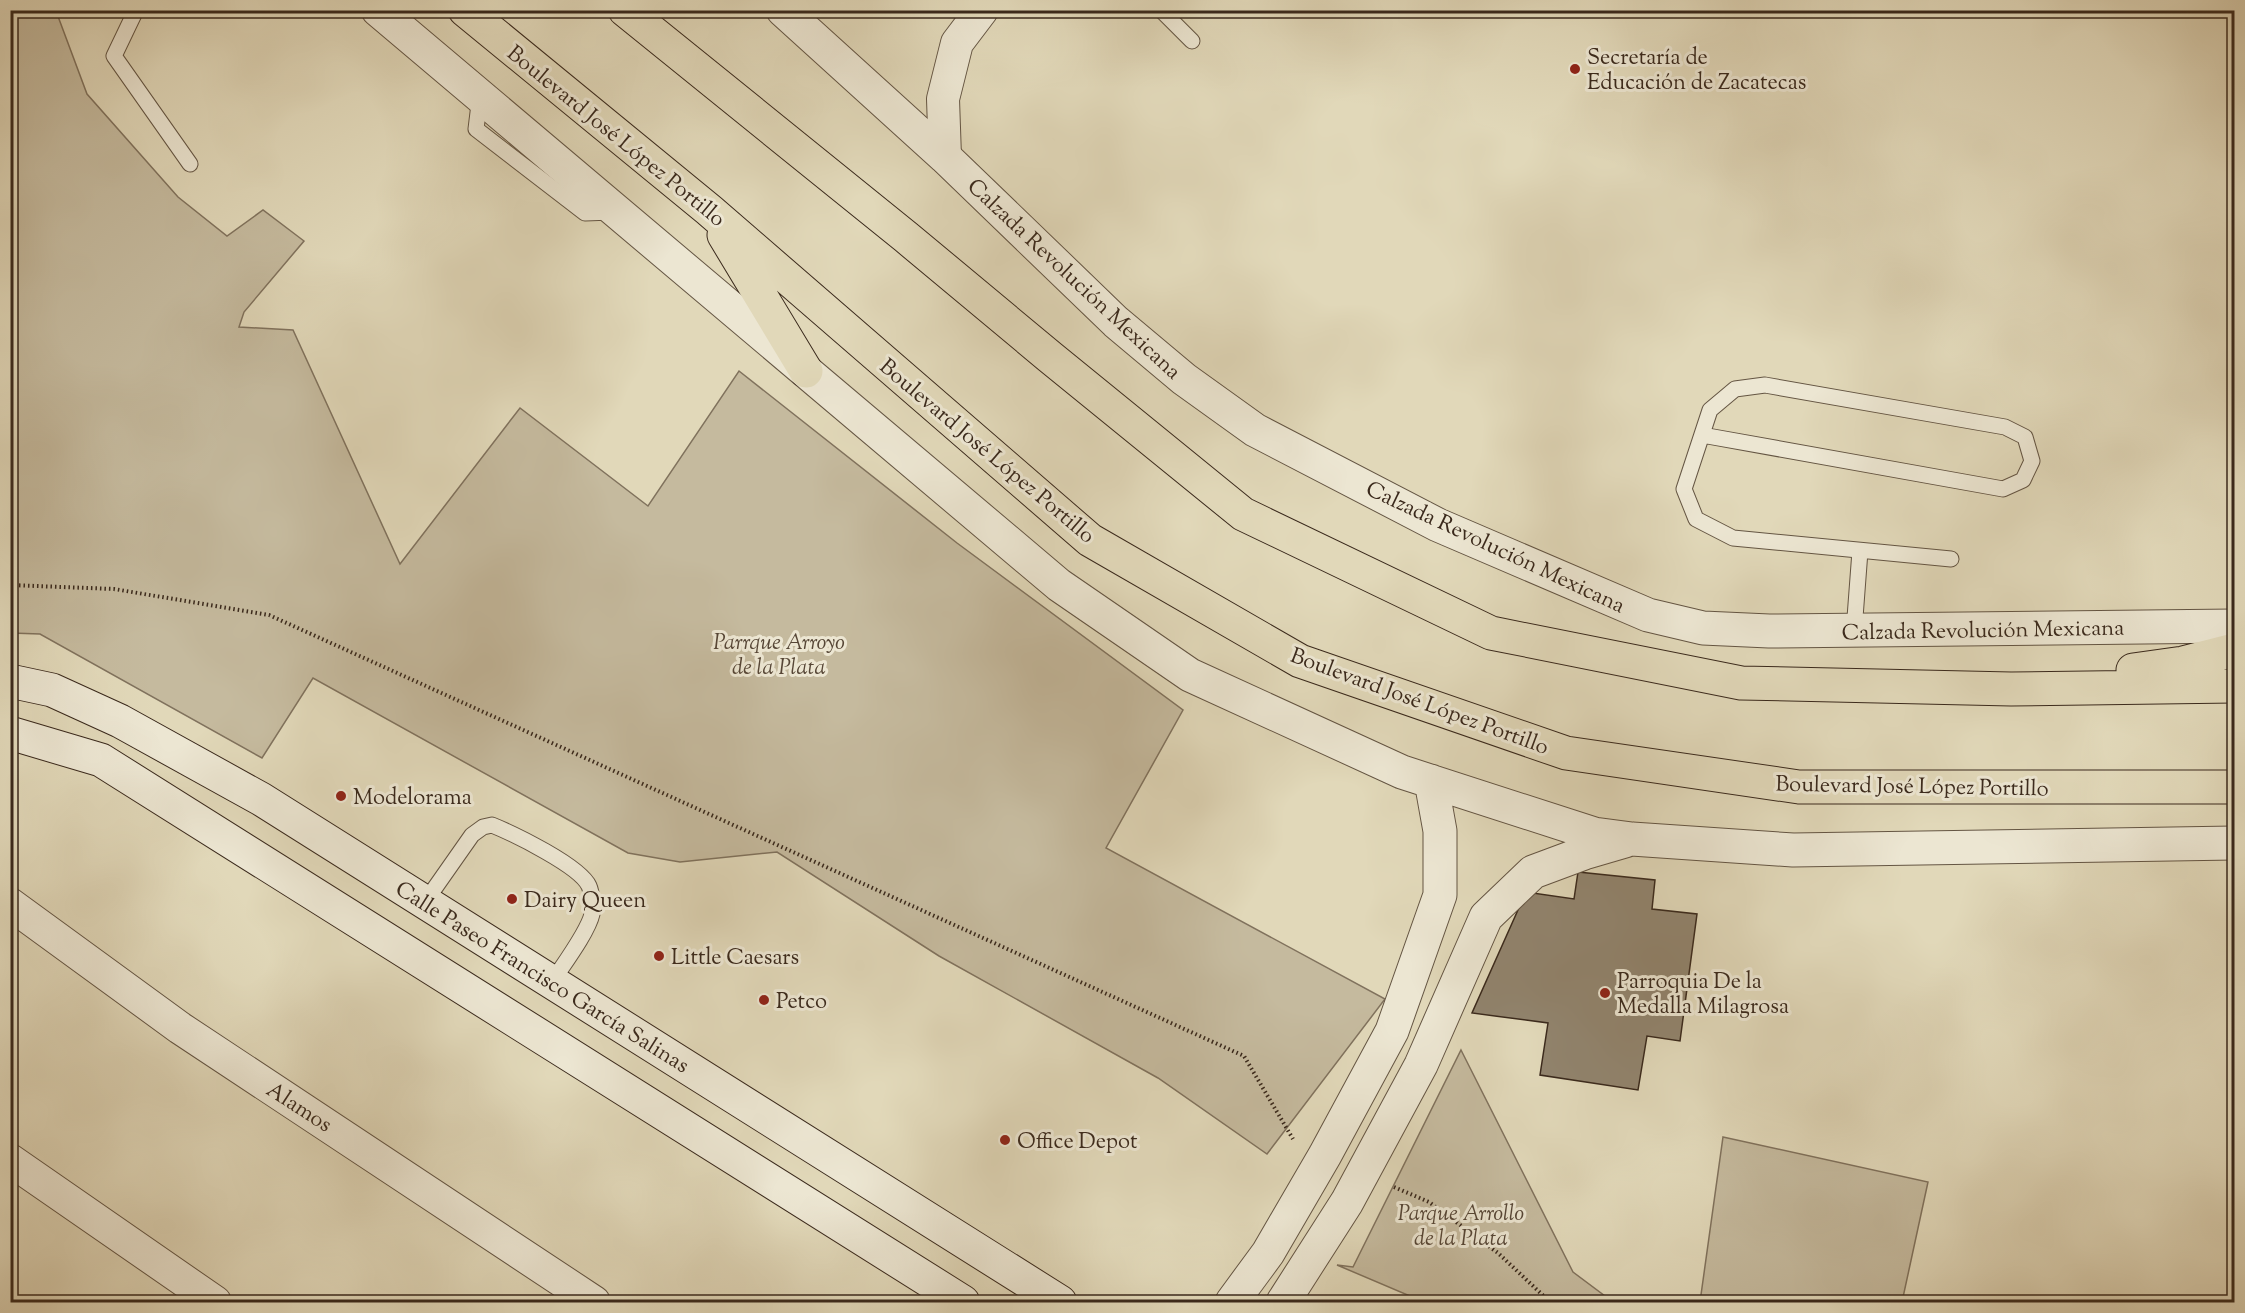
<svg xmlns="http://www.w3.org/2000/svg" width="2245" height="1313" font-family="'Sorts Mill Goudy',serif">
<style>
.green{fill:#c5ba9e;stroke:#80725d;stroke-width:1.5}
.building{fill:#91846e;stroke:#3a291c;stroke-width:1.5}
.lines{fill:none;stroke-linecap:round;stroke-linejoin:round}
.service-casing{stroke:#645543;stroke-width:17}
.minor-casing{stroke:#645543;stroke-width:34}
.tertiary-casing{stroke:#645543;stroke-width:35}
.secondary-casing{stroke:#3a291c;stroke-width:35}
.primary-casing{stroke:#3a291c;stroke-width:35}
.path{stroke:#3a291c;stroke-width:4;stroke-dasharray:1.5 3;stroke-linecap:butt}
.service{stroke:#ece6d2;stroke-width:15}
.minor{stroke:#ece6d2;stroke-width:32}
.tertiary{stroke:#ece6d2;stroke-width:33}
.secondary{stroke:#ece6d2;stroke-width:33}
.primary{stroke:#e1d8b9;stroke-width:33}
.poi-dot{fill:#8f2418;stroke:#ece6d2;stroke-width:2}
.labels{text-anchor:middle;stroke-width:6;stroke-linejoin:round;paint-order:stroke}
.poi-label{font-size:22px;fill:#3a291c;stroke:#ece6d2;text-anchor:start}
.street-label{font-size:22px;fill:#3a291c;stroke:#ece6d2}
.park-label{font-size:22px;font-style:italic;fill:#564636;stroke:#ece6d2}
</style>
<rect width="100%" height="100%" fill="#e1d8b9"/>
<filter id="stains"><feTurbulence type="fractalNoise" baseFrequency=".00333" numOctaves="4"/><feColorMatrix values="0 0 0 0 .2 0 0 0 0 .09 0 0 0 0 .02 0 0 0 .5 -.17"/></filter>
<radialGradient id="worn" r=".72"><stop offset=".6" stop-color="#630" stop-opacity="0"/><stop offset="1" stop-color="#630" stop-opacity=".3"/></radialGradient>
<!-- green -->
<path class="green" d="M11,10L56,11L87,94L178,197L227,236L263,210L304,241L244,312L239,327L293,330L400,564L520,408L648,506L739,371L957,543L1183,710L1106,848L1385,999L1267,1154L1158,1078L939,956L777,852L680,862L628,853L313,678L262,758L40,634L11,633Z
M1461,1050L1573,1272L1613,1302H1424L1337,1265L1353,1267Z
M1723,1137L1928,1182L1902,1302H1700Z"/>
<!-- building -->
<path class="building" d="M1578,872L1655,880L1652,909L1697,914L1680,1041L1647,1036L1638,1090L1540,1075L1548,1023L1472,1013L1526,892L1574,899Z"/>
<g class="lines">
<!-- service casing -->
<g class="service-casing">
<path id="service" d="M136,10L114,56L190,164
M1161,10L1192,41
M480,96L476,129L585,213L612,212
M1702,435L2003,489L2023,480L2032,461L2025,437L2005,427L1765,385L1735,389L1710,410L1684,489L1696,519L1733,538L1951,559
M1854,631L1860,551
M425,902L472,835L483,827L492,825C514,834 580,866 589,886C592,893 593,907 592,914C588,932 563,965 552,982"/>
</g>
<!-- minor casing -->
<g class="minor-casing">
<path id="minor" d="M945,157L943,99L957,43L982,10
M10,904L180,1028L594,1302
M10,1160L215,1302"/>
</g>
<!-- tertiary casing -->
<g class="tertiary-casing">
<path id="tertiary" d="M378,10L1059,585L1190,675L1402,772L1594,834L1632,839L1793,850L2234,843
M783,10L945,157L1116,322L1184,379L1255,430L1438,525L1648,615L1703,628L1769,631L2234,626
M1232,1302L1268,1253L1325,1155L1392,1031L1440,895V831L1431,781
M1283,1302L1347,1202L1421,1065L1486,917L1533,872L1584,853L1625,841"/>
</g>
<!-- secondary casing -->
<g class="secondary-casing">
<path id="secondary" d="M10,681L52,690L120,721L261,799L1060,1302
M10,733L101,760L963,1302"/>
</g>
<!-- primary casing -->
<g class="primary-casing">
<path id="primary" d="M465,10L709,210L1090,540L1300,661L1566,753L1799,787H2234
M625,10L906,237L1050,357L1243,514L1491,633L1741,683L2011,689L2234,686
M724,235L806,371
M2133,670L2183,663L2234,650"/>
</g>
<!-- path -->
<path class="path" d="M10,585L114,589L269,615L1244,1056L1293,1139
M1394,1187L1429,1202L1498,1253L1550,1302"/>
<!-- service -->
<use href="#service" class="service"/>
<!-- minor -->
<use href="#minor" class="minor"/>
<!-- tertiary -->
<use href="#tertiary" class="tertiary"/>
<!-- secondary -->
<use href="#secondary" class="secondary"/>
<!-- primary -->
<use href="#primary" class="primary"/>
</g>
<!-- markers -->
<g class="poi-dot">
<circle cx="1575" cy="69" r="6"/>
<circle cx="341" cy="796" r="6"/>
<circle cx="512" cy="899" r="6"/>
<circle cx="659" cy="956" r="6"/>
<circle cx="1605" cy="993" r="6"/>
<circle cx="764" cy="1000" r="6"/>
<circle cx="1005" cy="1140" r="6"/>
</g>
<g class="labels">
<!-- poi labels -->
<g class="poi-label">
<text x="1587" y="64">Secretaría de<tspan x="1587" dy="25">Educación de Zacatecas</tspan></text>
<text x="353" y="804">Modelorama</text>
<text x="524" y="907">Dairy Queen</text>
<text x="671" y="964">Little Caesars</text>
<text x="1617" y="988">Parroquia De la<tspan x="1617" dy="25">Medalla Milagrosa</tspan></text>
<text x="776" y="1008">Petco</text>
<text x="1017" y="1148">Office Depot</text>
</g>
<!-- street labels -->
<g class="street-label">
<text transform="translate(617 135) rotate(39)" y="8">Boulevard José López Portillo</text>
<text transform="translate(1075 278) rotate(43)" y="8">Calzada Revolución Mexicana</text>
<text transform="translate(988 450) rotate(40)" y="8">Boulevard José López Portillo</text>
<text transform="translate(1496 546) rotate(25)" y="8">Calzada Revolución Mexicana</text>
<text transform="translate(1983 629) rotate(-1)" y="8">Calzada Revolución Mexicana</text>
<text transform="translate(1420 700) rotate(20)" y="8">Boulevard José López Portillo</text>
<text transform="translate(1912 785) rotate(1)" y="8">Boulevard José López Portillo</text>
<text transform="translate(543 976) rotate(32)" y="8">Calle Paseo Francisco García Salinas</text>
<text transform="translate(300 1106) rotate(33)" y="8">Alamos</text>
</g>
<!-- park labels -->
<g class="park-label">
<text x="779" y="649">Parrque Arroyo<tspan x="779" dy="25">de la Plata</tspan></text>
<text x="1461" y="1220">Parque Arrollo<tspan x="1461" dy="25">de la Plata</tspan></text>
</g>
</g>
<!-- margin -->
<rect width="2245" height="1313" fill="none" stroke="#e1d8b9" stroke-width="36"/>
<rect x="12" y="12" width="2221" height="1289" fill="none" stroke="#3a291c" stroke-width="3"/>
<rect x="18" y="18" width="2209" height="1277" fill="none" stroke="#3a291c" stroke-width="1.5"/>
<rect width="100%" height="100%" filter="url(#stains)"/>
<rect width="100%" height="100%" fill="url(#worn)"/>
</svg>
